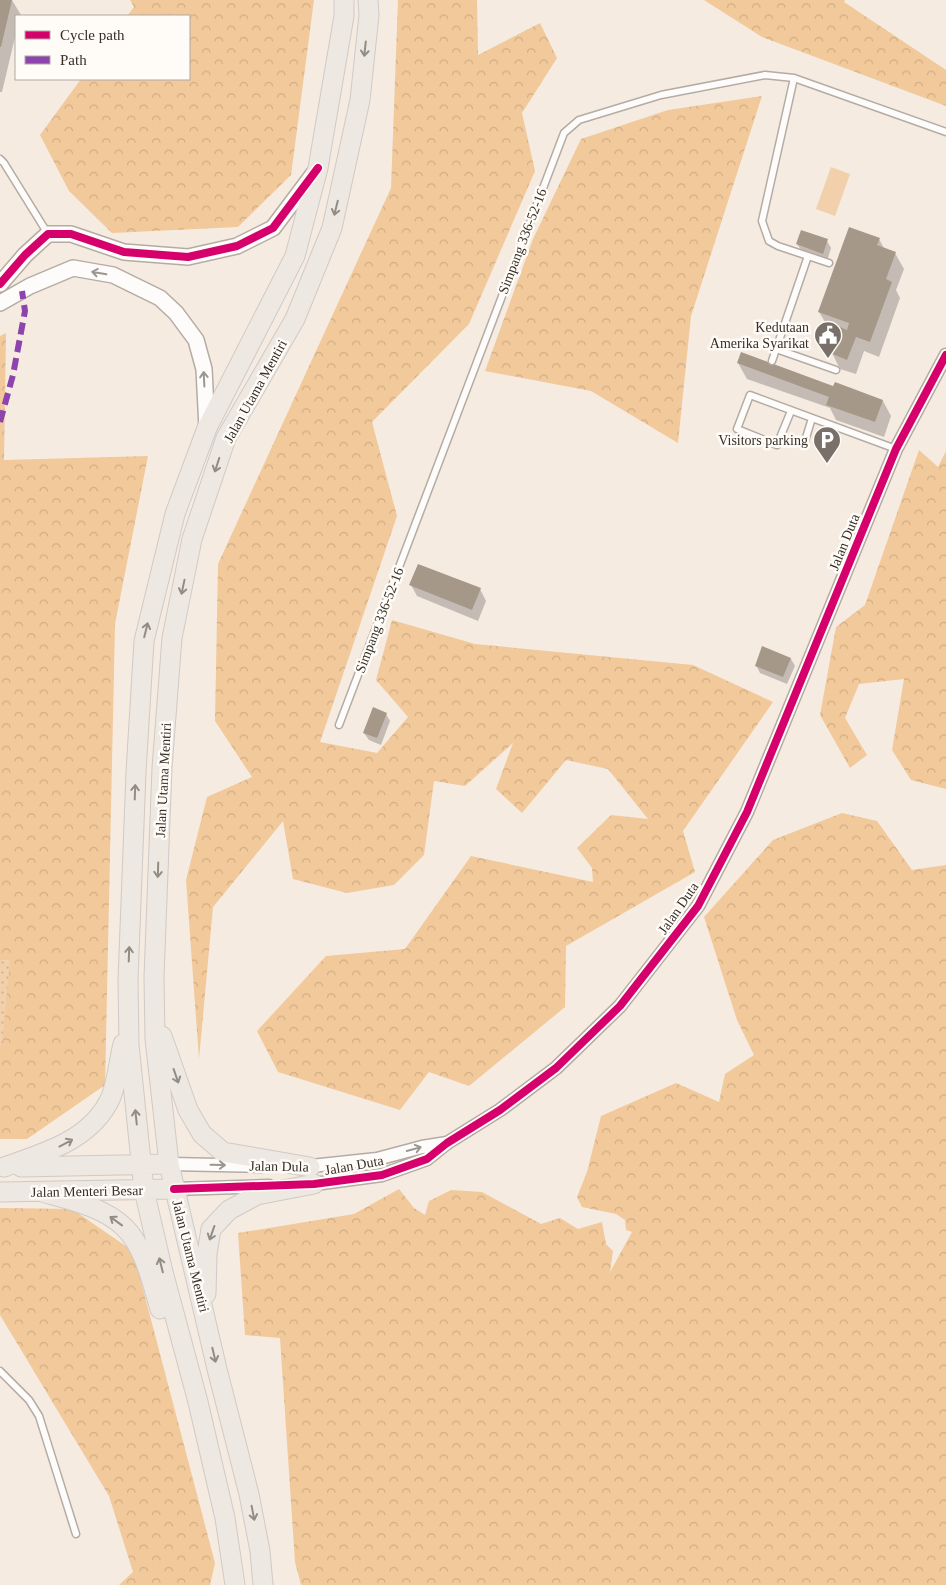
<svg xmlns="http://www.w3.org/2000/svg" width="946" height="1585" font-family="'Times New Roman',serif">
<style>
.green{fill:#f1d0ab}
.forest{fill:url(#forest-crowns)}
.park{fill:url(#park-dots)}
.shadow{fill:#0003}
.building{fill:#a69888}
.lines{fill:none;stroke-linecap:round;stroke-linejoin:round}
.service-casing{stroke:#b4aca4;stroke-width:9}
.minor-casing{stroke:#b4aca4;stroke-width:15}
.tertiary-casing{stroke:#b4aca4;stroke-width:18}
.primary-casing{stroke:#cfcac6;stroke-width:21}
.service{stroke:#fefcfa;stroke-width:6}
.minor{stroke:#fefcfa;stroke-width:12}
.tertiary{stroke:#fefcfa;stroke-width:15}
.primary{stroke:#ede8e1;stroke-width:19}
.quiet{stroke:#8e44ad;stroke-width:6;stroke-dasharray:12 6;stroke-linecap:butt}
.cycleway-casing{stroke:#fffbf7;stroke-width:11}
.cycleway{stroke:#d6006c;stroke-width:8}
.oneway{stroke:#928c84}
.oneway2{stroke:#9a9691}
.labels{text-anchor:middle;stroke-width:5;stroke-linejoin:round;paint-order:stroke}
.street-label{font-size:14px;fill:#362f28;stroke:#fffbf7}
.poi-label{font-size:14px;fill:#362f28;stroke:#fffbf7;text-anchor:end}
</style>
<defs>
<pattern id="forest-crowns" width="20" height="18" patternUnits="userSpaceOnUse" patternTransform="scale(1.25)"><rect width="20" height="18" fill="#f2c99a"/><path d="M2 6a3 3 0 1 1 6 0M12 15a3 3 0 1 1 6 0" fill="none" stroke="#d0ad85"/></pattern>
<pattern id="park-dots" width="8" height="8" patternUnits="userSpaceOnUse" patternTransform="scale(1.25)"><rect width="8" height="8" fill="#f1d0ab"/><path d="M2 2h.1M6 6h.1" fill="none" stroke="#cfb393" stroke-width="1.8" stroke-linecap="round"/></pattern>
</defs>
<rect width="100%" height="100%" fill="#f5ebe1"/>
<!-- green -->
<path class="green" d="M831,167L850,174L835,216L816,209Z"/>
<!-- forest -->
<path class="forest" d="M130,0H314L291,175L238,227L112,233L69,191L40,135L81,79H189V16H127L134,7Z
M398,0H477L478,55L540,23L557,58L522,113L535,171L469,324L372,422L397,516L320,742L377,753L408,717L376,680L392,620L475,644L693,665L773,702L683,831L695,872L566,946L565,1007L469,1086L429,1072L400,1110L278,1072L257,1031L326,956L405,949L471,856L593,882L592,868L577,848L611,815L648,819L608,769L566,760L522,813L496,789L513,743L465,786L434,781L424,855L394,885L347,893L293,879L283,821L213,907L199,1059L186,880L207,797L252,777L215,721L218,564L391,188Z
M704,0H845L844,2L946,70V106L762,37Z
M762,96L691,316L678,443L591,391L485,371L533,239L581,139L668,110Z
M6,333L4,460L148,456L115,624L105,1085L27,1139H0V1045L9,960L0,961V336Z
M919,450L938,467L946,451V789L911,780L892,750L904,679L859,684L845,718L867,755L850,768L820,715L836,627L865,605Z
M842,813L877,821L912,870L946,865V1585H301L295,1562L280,1338L245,1335L238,1233L354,1214L399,1189L414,1208L425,1215L429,1201L451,1190L482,1192L541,1224L560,1218L578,1229L602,1222L606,1244L613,1251L610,1272L632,1232L626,1230L625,1220L616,1214L582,1207L577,1197L587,1172L601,1116L676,1083L719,1102L725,1074L754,1055L737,1020L704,917L773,840Z
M0,1208L72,1209L133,1251L215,1563L210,1585H119L133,1572L109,1496L0,1315Z"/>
<!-- park -->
<path class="park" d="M10,960L2,1045H0V961Z"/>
<!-- shadow -->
<path class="shadow" d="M0,0H12L21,15L20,16H16V33L2,92H0Z
M879,239L885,250L895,253L904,269L896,290L900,298L879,357L864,351L856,374L840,369L832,353L840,331L828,327L819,312Z
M827,241L831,248L827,261L802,251L797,244Z
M738,363L883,401L891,416L884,437L836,420L830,408L747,379Z
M411,585L480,589L486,601L478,621L417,596Z
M791,659L795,666L787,684L760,673L756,665Z
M386,714L390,721L381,745L369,740L364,733Z"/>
<!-- building -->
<path class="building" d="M0,0H12L1,47H0Z
M849,227L880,238L877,245L896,252L886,279L892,282L870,342L856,337L847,360L830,353L840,327L847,330L849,323L818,312Z
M801,230L828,239L823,254L796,244Z
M741,352L833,386L835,382L883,400L875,422L826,405L829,397L737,363Z
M418,564L481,588L472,610L409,585Z
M762,646L791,658L783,677L755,666Z
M373,707L387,713L377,738L363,733Z"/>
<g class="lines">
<!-- service casing -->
<g class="service-casing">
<path id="service" d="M794,78L762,221L769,241L778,246L829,263
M0,159L4,163L48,234
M776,349L836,370
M772,361L808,256
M791,411L777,445L737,429L750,395L896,449
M805,441L812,418
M339,725L564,133L579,120L661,95L765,75L794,78L946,132
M0,1371L29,1400L39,1416L76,1534"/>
</g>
<!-- minor casing -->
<g class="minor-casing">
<path id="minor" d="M169,1164L262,1166
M302,1167L377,1159L422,1147L447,1143
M307,1185L382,1175L427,1159L447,1143L500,1110L556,1068L620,1006L698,906L747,812L896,449L946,355
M174,1189L269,1186"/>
</g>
<!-- tertiary casing -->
<g class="tertiary-casing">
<path id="tertiary" d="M0,284L25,255L48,234H71L124,252L188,257L237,246L273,228L315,172
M0,303L30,286L73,268L113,275L160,298L176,313L196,340L204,369L207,428"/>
</g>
<!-- primary casing -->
<g class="primary-casing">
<path id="primary" d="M162,1036L188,1110L202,1134L223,1152L310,1167
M4,1167C44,1153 92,1140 111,1097C117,1082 119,1060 123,1044
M21,1167L169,1164
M0,1192L174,1189
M42,1192C70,1200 104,1207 125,1228C145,1248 152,1283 160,1309
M206,1294L207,1254L211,1229L229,1210L257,1195L314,1184
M235,1585L225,1518L198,1402L163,1272L144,1190L129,1045L128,980L136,772L144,641L175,514L207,428L295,256L318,168L344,16V0
M263,1585L260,1551L249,1494L217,1369L169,1164L155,1039L154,977L162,768L172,638L192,539L226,438L295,319L332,228L360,100L369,15L368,0"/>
</g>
<!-- service -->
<use href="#service" class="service"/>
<!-- minor -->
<use href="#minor" class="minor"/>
<!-- tertiary -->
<use href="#tertiary" class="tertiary"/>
<!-- primary -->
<use href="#primary" class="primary"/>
<!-- quiet -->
<path class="quiet" d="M0,422L13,375L25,311L22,291"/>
<!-- cycleway casing -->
<g class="cycleway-casing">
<path id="cycleway" d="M0,284L25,255L48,234H71L124,252L188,257L237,246L273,228L318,168
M174,1189L314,1184L382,1175L427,1159L447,1143L500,1110L556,1068L620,1006L698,906L747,812L896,449L946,355"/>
</g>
<!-- cycleway -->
<use href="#cycleway" class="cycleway"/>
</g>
<!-- one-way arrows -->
<defs><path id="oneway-shaft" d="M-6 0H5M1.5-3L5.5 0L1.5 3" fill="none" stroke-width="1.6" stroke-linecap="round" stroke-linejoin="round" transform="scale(1.25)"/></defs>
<g class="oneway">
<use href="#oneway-shaft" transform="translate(365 49) rotate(96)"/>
<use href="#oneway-shaft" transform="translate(336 208) rotate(104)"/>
<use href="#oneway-shaft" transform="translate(217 465) rotate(108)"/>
<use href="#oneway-shaft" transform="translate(183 587) rotate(102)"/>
<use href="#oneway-shaft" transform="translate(146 630) rotate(-76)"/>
<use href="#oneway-shaft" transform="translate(135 792) rotate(-88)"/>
<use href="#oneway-shaft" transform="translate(158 870) rotate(92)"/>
<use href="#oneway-shaft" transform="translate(129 954) rotate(-88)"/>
<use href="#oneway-shaft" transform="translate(176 1076) rotate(71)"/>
<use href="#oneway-shaft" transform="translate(136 1117) rotate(-96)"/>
<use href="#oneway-shaft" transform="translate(66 1143) rotate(-28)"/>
<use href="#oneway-shaft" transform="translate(116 1221) rotate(-144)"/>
<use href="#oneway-shaft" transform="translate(212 1233) rotate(109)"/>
<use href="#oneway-shaft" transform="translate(161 1265) rotate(-104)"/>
<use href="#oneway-shaft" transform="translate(214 1355) rotate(77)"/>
<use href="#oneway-shaft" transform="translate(253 1513) rotate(79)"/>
</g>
<g class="oneway2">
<use href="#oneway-shaft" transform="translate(99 273) rotate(-170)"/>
<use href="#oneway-shaft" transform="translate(204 379) rotate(-93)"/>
<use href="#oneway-shaft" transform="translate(414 1149) rotate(-15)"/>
<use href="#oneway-shaft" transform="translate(218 1165) rotate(1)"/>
</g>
<!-- icons -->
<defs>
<g id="civic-pin" transform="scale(1.4375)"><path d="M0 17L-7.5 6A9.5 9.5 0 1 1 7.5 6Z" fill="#797169" stroke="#fffbf7"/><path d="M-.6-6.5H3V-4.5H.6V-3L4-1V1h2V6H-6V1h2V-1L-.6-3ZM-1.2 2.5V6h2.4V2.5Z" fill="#fff"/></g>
<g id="parking-pin" transform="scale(1.4375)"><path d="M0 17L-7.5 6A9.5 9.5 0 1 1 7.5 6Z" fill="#797169" stroke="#fffbf7"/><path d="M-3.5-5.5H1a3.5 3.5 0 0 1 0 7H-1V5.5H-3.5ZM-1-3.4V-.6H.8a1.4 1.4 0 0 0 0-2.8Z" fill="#fff"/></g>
</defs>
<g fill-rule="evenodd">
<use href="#civic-pin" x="828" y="335"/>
<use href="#parking-pin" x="827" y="440"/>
</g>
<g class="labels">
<!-- street labels -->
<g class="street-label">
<text transform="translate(522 241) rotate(-69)" y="5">Simpang 336-52-16</text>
<text transform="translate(255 391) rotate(-61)" y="5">Jalan Utama Mentiri</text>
<text transform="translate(844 542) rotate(-68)" y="5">Jalan Duta</text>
<text transform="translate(379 620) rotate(-69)" y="5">Simpang 336-52-16</text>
<text transform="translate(163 780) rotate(-87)" y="5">Jalan Utama Mentiri</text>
<text transform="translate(678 908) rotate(-55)" y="5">Jalan Duta</text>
<text transform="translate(354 1165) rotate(-10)" y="5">Jalan Duta</text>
<text transform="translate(279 1166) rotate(1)" y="5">Jalan Dula</text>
<text transform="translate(87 1191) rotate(-1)" y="5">Jalan Menteri Besar</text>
<text transform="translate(191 1256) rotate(76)" y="5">Jalan Utama Mentiri</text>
</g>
<!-- poi labels -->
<g class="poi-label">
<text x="809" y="332">Kedutaan<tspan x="809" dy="16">Amerika Syarikat</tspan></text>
<text x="808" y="445">Visitors parking</text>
</g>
</g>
<!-- legend -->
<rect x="15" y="15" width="175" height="65" fill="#fffbf7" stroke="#afa9a4"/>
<rect x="25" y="31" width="25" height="8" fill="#d6006c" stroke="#afa9a4"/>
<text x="60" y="40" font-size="15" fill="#362f28">Cycle path</text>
<rect x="25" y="56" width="25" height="8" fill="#8e44ad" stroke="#afa9a4"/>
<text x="60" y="65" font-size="15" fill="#362f28">Path</text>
</svg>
